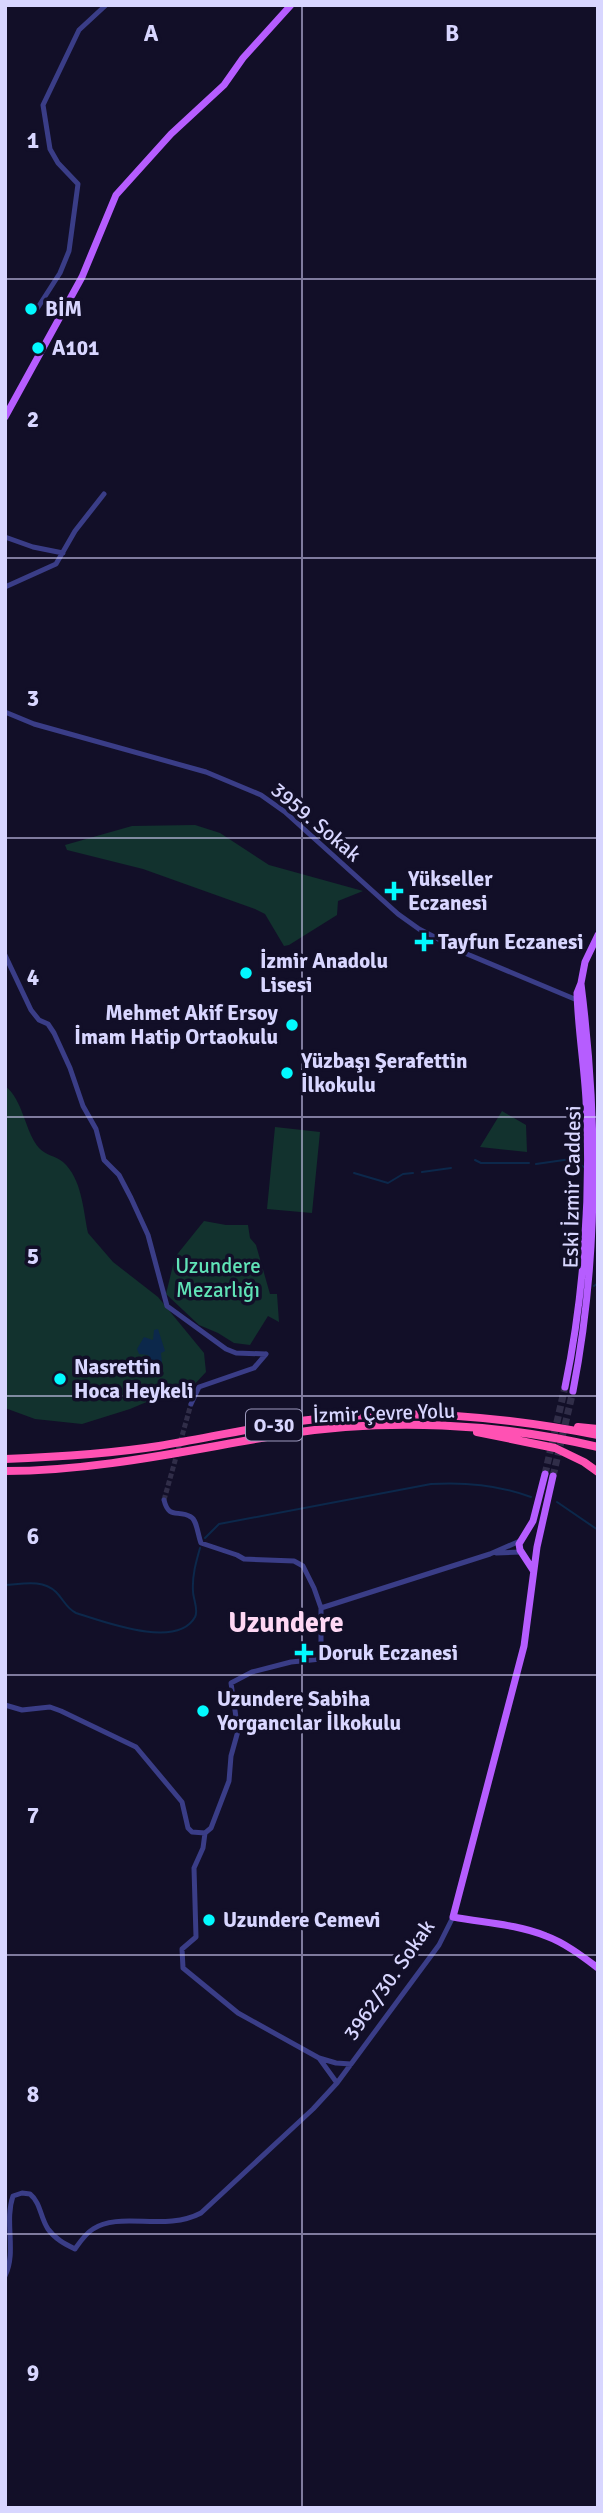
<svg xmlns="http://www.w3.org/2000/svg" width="603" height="2513" font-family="Signika,sans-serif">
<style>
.green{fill:#12322e}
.water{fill:#0c284b}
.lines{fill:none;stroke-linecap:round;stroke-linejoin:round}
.stream{stroke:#0c284b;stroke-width:2}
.minor-tunnel{stroke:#302d48;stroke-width:5;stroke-dasharray:5 2.5;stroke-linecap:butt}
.major-tunnel{stroke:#302d48;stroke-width:7;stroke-dasharray:7 3.5;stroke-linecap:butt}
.minor{stroke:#3a3d87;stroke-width:5}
.major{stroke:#b65dff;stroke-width:7}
.highway{stroke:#ff51b3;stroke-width:8}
.grid{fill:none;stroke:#d8d6ff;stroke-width:2;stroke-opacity:0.55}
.poi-dot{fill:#02faff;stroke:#120f28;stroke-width:2.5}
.labels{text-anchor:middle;stroke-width:7;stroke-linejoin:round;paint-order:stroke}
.shield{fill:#120f28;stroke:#9d9abe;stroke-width:2}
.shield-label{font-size:19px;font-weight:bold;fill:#d8d6ff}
.poi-label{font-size:21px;font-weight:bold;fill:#d8d6ff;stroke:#120f28;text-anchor:start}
.street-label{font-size:21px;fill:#d8d6ff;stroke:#120f28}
.park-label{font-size:21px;fill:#60e2b7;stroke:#120f28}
.district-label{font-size:28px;font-weight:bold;fill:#ffd8f4;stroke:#120f28}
.grid-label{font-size:23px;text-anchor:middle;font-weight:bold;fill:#d8d6ff;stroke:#120f28;stroke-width:7;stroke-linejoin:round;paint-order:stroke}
</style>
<rect width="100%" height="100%" fill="#120f28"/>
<!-- green -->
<path class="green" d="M195,825L220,833L269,865L363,891L338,901L337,915L289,945L284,946L265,914L255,909L143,869L67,850L65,845L132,826Z
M5,1086C23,1099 25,1132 39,1148C45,1155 56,1156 63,1162C82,1179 83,1209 88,1233L113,1262L158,1297L204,1353L206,1372L192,1387H182L130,1409L82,1424L35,1419L5,1408Z
M502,1111L526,1125L527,1152L480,1147Z
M275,1127L320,1132L312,1213L267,1209Z
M204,1221L226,1225H248L250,1238L256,1245L270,1294H277L279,1322L268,1316L250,1345L234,1343L218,1333L199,1325L166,1294L175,1257Z"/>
<!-- water -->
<path class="water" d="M158,1329L165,1351L161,1353L162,1363L153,1364L148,1355L139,1354L137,1349L144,1337L153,1340L154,1330Z"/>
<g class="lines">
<!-- stream -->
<path class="stream" d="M475,1160L481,1163H529
M536,1164L571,1159L584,1167
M422,1172L451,1168
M354,1173L388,1183L403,1174L413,1173
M594,1286L598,1283
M557,1502L598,1530
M205,1538L219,1524L431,1484C464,1482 499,1485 531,1497
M5,1585C23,1584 42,1579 56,1592C64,1600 66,1608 76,1613C102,1621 177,1650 195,1617C199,1610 193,1599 193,1591C192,1576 196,1562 200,1548"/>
<!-- minor-tunnel -->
<path class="minor-tunnel" d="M164,1500L191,1404"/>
<!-- major-tunnel -->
<path class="major-tunnel" d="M545,1474L565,1387
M553,1476L573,1391"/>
<!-- minor -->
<path class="minor" d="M35,312L60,273L69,251L78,184L58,163L50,149L43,105L79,30L106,5
M5,537L33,547L63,553
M5,587L56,564L75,531L104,494
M5,712L34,724L206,772L261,795L285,812L398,914L419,929L467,954L577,1000
M5,955L31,1010L39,1020L48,1024L54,1033L70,1068L83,1106L96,1129L104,1160L119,1175L131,1198L148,1235L167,1306L226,1349L236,1353L266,1354
M191,1404L199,1387L254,1368L266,1354
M164,1500C169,1520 178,1509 191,1517C197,1520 198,1536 201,1543L237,1555L244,1559L294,1561L303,1566L314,1588L321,1608V1659L291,1662L252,1672L231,1683L238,1731L231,1756L229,1781L211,1828L205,1833L203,1848L194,1868L196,1937L182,1949L183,1968L238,2013L319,2058L336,2063L351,2064
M496,1553L521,1552
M321,1608L490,1554L520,1541
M5,1705L22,1710L50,1707L61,1711L136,1747L182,1802L188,1828L192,1832L205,1833
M319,2058L337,2083
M5,2276C17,2252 4,2222 13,2196L22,2193L30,2194C41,2203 40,2217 48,2229C55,2239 65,2244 75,2249C80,2242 85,2234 93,2229C120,2211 165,2232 201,2213L313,2109L337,2083L439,1945L453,1917"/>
<!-- major -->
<path class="major" d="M5,417L82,277L116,195L171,134L224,85L243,58L291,5
M565,1387C584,1296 591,1193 586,1100C584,1064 578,1029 577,993L581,983L585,962L598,935
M573,1391C599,1257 598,1119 581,984
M553,1476L537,1547L524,1646L453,1917C485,1923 516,1924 546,1936C565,1943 582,1956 598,1968
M533,1570L520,1550L519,1544L533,1521L545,1474"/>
<!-- highway -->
<path class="highway" d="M578,1427L598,1429
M477,1432L555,1448L584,1462L598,1472
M5,1459C57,1457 108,1454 159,1446C212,1437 264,1425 317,1419C412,1408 505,1417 598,1435
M5,1471C100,1471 192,1449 285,1434C388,1418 497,1423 598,1447"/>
</g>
<!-- grid -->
<path class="grid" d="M302,5V2508M5,279H598M5,558H598M5,838H598M5,1117H598M5,1396H598M5,1675H598M5,1955H598M5,2234H598"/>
<!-- markers -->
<g class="poi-dot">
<circle cx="31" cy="309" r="7"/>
<circle cx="38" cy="348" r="7"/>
<path d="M390.5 880.5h7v7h7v7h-7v7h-7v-7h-7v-7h7z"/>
<path d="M420.5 931.5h7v7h7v7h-7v7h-7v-7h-7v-7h7z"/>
<circle cx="246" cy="973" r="7"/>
<circle cx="292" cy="1025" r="7"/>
<circle cx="287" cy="1073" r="7"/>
<circle cx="60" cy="1379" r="7"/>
<path d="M300.5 1642.5h7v7h7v7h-7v7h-7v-7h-7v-7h7z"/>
<circle cx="203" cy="1711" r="7"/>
<circle cx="209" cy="1920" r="7"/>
</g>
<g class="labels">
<!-- shield labels -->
<rect class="shield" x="246" y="1409.5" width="56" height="31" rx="5"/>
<g class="shield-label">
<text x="274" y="1432">O-30</text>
</g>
<!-- poi labels -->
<g class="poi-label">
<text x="45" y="316">BİM</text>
<text x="52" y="355">A101</text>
<text x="408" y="886">Yükseller<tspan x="408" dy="24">Eczanesi</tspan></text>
<text x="438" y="949">Tayfun Eczanesi</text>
<text x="260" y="968">İzmir Anadolu<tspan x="260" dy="24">Lisesi</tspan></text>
<text x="278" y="1020" text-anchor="end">Mehmet Akif Ersoy<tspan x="278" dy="24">İmam Hatip Ortaokulu</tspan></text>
<text x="301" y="1068">Yüzbaşı Şerafettin<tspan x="301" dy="24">İlkokulu</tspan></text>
<text x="74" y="1374">Nasrettin<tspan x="74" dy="24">Hoca Heykeli</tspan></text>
<text x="318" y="1660">Doruk Eczanesi</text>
<text x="217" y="1706">Uzundere Sabiha<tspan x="217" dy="24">Yorgancılar İlkokulu</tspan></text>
<text x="223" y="1927">Uzundere Cemevi</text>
</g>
<!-- street labels -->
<g class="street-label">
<text transform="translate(316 822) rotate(40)" y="7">3959. Sokak</text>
<text transform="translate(572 1187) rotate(-89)" y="7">Eski İzmir Caddesi</text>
<text transform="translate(384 1413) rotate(-2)" y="7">İzmir Çevre Yolu</text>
<text transform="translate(389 1980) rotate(-55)" y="7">3962/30. Sokak</text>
</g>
<!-- park labels -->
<g class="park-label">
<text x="218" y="1273">Uzundere<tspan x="218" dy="24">Mezarlığı</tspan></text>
</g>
<!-- district labels -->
<g class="district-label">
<text x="286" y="1632">Uzundere</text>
</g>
</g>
<g class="grid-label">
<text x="151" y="41">A</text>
<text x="452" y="41">B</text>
<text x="33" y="148">1</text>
<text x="33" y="427">2</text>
<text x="33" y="706">3</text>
<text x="33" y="985">4</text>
<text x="33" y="1264">5</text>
<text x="33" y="1544">6</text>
<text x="33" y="1823">7</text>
<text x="33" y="2102">8</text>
<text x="33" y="2381">9</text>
</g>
<!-- border -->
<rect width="603" height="2513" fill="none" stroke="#d8d6ff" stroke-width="14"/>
</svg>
